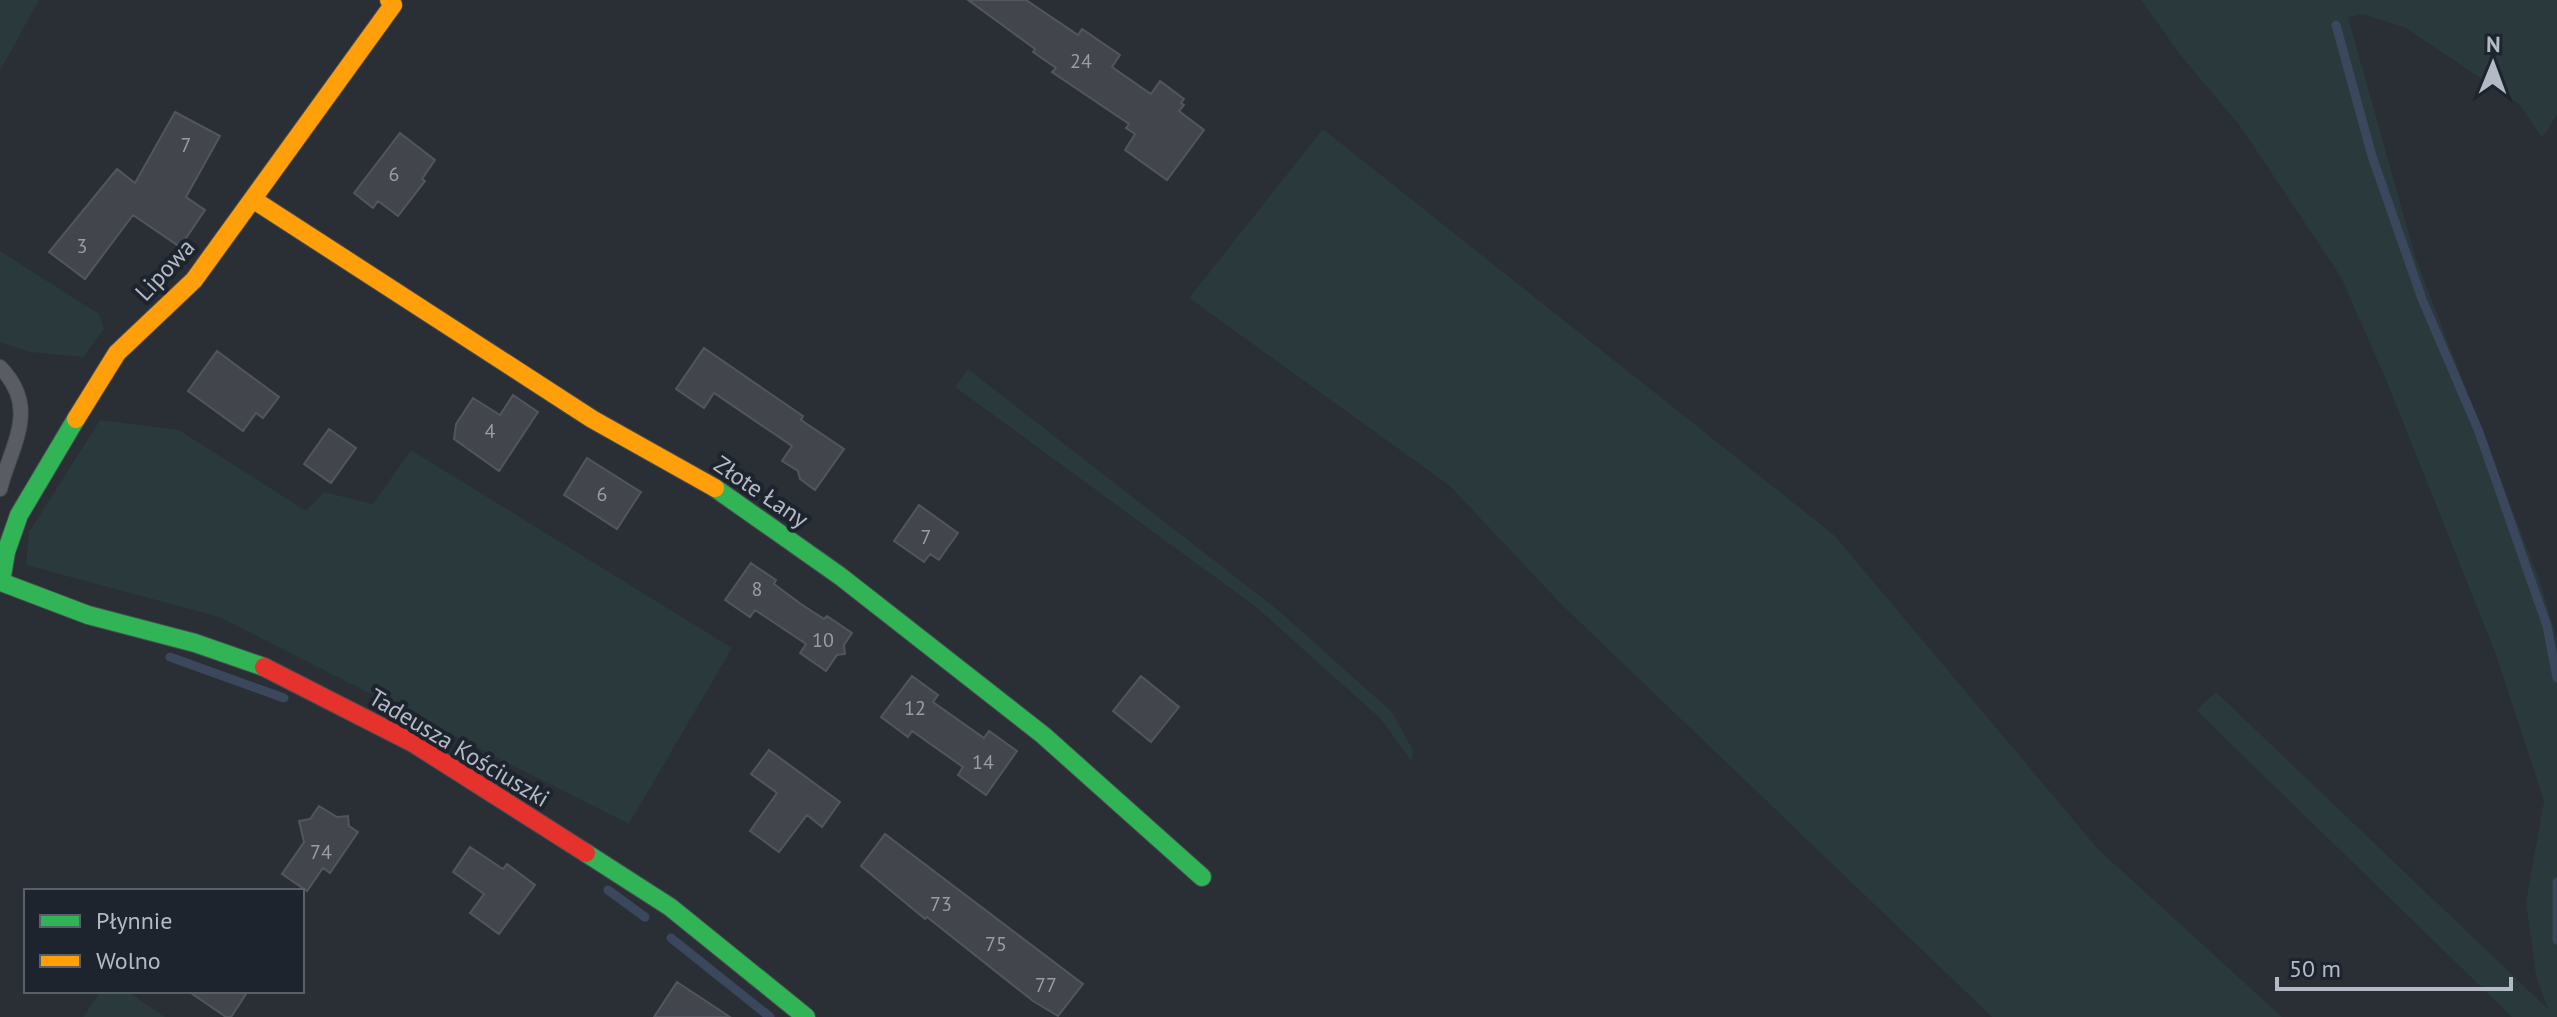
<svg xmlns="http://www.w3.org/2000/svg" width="2557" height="1017" font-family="'PT Sans',sans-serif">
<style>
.green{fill:#2a393b}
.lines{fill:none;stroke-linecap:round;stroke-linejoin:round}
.stream{stroke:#3a475d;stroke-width:9}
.building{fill:#42464c;stroke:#51555d;stroke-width:2}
.lane-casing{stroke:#484a50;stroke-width:16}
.fast-casing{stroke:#484a50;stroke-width:20}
.slow-casing{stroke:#484a50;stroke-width:20}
.jam-casing{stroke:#484a50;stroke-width:20}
.lane{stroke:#595c63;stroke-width:14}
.fast{stroke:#30b455;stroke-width:18}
.slow{stroke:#ff9f0a;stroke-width:18}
.jam{stroke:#e5322d;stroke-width:18}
.labels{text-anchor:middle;stroke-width:8;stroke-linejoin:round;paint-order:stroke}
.number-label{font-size:20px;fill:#989da7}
.street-label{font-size:24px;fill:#b4bac5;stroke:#1e242e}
</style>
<rect width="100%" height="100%" fill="#2a2e35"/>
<!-- green -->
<path class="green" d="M0,0H39L0,71Z
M2141,0H2557V115L2542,138L2520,105L2406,28L2363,14L2348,17L2416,259L2539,579L2557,639V1017H2512L2196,710L2216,692L2548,1009L2536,976L2526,902L2544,801L2495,652L2386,380L2341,277L2240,126L2181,56Z
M1323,129L1834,535L2098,849L2282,1017H1992L1562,605L1450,486L1189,298Z
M0,251L99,314L104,329L83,357L30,352L0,342Z
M968,369L1278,610L1392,712L1413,750L1412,762L1381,719L1256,607L955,387Z
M100,420L179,430L306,511L324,492L373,504L411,450L732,648L629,824L219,617L26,565L29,532Z
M101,991H127L165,1017H83Z"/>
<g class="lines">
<!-- stream -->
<path class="stream" d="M2336,25L2372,156L2422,299L2479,432L2547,626L2557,678
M170,657L284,698
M2557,882V940
M608,890L645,917
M671,938L770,1017"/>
</g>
<!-- building -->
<path class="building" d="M968,0H1026L1078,35L1082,29L1120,55L1112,67L1151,94L1160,81L1184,99L1181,103L1184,105L1179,111L1204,130L1167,180L1125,150L1135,134L1126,128L1129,124L1052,72L1056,68L1033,52L1035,49Z
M175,112L220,136L186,197L205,210L180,247L133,215L85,279L49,252L117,169L135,183Z
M400,133L435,160L422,179L425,181L398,216L378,201L373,208L354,193Z
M704,348L803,416L801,420L844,449L815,490L800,479L798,471L782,461L792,446L714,393L704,408L676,389Z
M217,351L279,397L263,418L256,413L243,431L188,391Z
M513,395L538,412L499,471L454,439L456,424L473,398L500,415Z
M329,429L356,448L331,483L304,464Z
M587,458L641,492L617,529L564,495Z
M919,505L958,533L939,560L930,554L924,562L894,541Z
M751,563L776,580L774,584L801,604L824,619L827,616L852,633L844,645L845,654L837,655L826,671L800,653L806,644L755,610L750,617L725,600Z
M912,676L938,695L933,702L984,738L989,731L1017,751L986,795L958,775L963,767L912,731L908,737L881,717Z
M1141,676L1179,707L1151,742L1113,711Z
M769,750L840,802L822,827L807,815L779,852L750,831L777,793L751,774Z
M319,806L337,817L348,816L349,826L358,832L330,873L323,868L307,891L282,874L304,842L299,821L310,819Z
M885,834L1083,984L1058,1016L1033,1001L927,917L925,919L861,866Z
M470,847L503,869L507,864L535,885L499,934L470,913L484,894L453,872Z
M677,982L730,1017H654Z
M188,991H248L231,1017H226Z"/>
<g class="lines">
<!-- lane casing -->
<g class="lane-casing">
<path id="lane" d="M0,367C40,408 12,443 0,489"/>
</g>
<!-- fast casing -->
<g class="fast-casing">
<path id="fast" d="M76,419L19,515L6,552L1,582L88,615L195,643L264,667
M715,488L840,576L1043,735L1202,877
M586,853L670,907L806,1017"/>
</g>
<!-- slow casing -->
<g class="slow-casing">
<path id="slow" d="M254,200L592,419L715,488
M76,419L117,353L194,280L393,5L389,0"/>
</g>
<!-- jam casing -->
<g class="jam-casing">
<path id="jam" d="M264,667L413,743L586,853"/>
</g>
<!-- lane -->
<use href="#lane" class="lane"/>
<!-- fast -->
<use href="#fast" class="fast"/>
<!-- slow -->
<use href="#slow" class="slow"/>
<!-- jam -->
<use href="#jam" class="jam"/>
</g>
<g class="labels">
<!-- number labels -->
<g class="number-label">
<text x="1081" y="68">24</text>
<text x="186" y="152">7</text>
<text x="394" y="181">6</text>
<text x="82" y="253">3</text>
<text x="490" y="438">4</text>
<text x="602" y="501">6</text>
<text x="926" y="544">7</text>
<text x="757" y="596">8</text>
<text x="823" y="647">10</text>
<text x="915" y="715">12</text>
<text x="983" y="769">14</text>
<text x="321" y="859">74</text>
<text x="941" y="911">73</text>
<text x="996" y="951">75</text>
<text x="1046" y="992">77</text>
</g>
<!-- street labels -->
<g class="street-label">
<text transform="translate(165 270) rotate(-47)" y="8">Lipowa</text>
<text transform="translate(761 492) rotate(34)" y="8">Złote Łany</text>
<text transform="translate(459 748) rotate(31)" y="8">Tadeusza Kościuszki</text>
</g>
</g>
<!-- legend -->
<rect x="24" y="889" width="280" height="104" fill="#1e242e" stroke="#5a606a" stroke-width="2"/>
<rect x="40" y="915" width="40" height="12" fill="#30b455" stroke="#5a606a" stroke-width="2"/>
<text x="96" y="929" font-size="24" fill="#b4bac5">Płynnie</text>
<rect x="40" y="955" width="40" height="12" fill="#ff9f0a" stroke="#5a606a" stroke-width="2"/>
<text x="96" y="969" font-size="24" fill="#b4bac5">Wolno</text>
<!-- north arrow -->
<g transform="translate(2493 64) rotate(1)" stroke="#1e242e" stroke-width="6" paint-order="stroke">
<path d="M0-6L14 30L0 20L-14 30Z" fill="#b4bac5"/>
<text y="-12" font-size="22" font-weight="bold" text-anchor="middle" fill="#b4bac5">N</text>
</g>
<!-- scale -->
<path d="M2277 977v12h234v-12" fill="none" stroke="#b4bac5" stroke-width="4"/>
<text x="2289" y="977" font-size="24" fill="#b4bac5" stroke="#1e242e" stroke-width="6" paint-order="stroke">50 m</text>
</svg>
